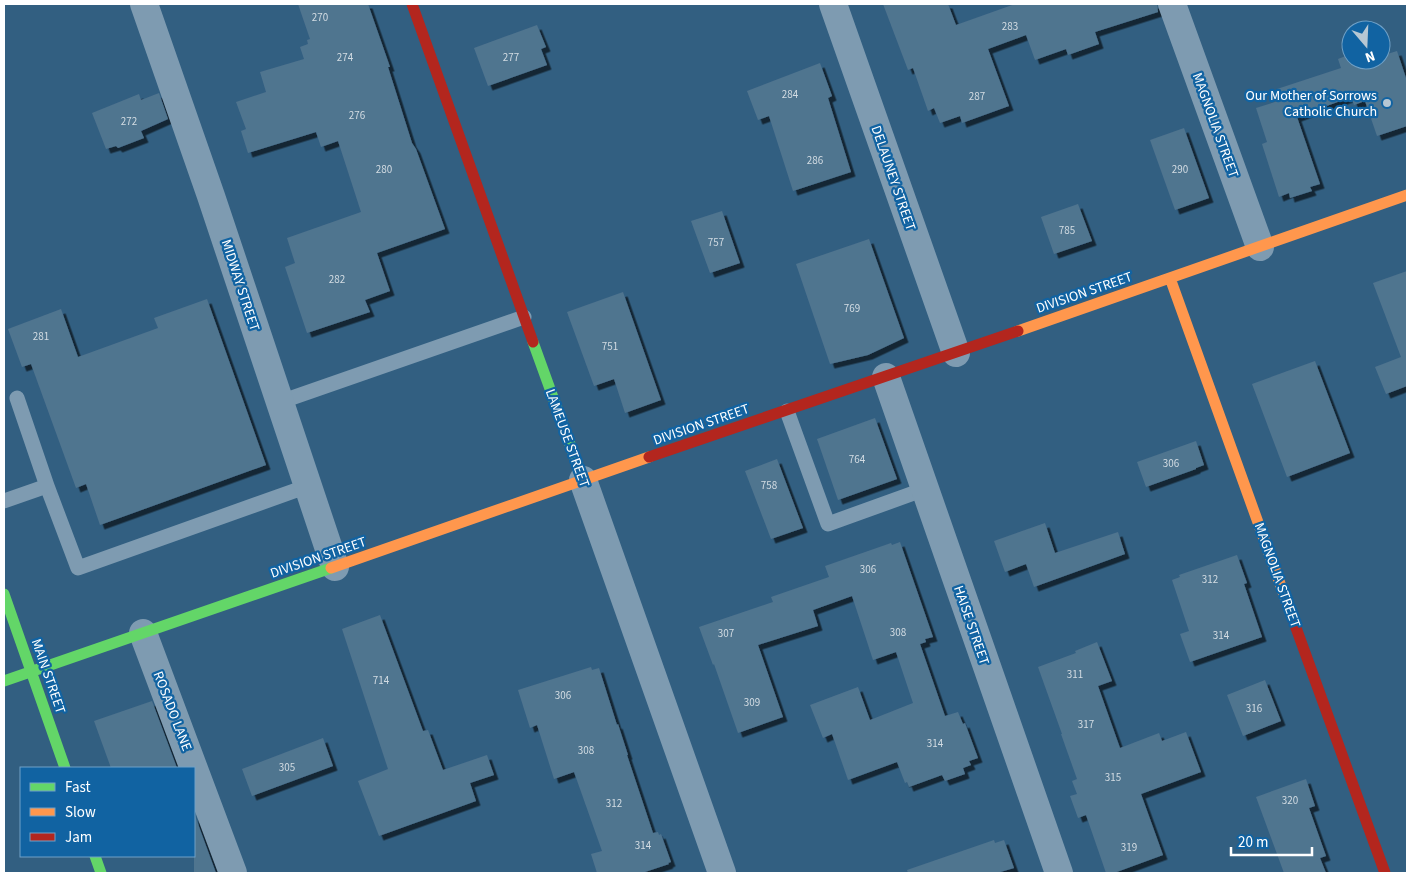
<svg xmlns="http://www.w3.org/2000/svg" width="1411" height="877" font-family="'Source Sans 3',sans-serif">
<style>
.building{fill:#50748f;filter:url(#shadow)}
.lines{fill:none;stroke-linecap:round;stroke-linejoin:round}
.lane{stroke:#7e9bb1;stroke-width:15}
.street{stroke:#7e9bb1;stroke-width:28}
.fast{stroke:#63d668;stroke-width:11}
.slow{stroke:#ff974d;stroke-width:11}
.jam{stroke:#b3261e;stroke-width:11}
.poi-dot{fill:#b7c7d3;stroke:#1163a2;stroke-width:2}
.labels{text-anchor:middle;stroke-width:4.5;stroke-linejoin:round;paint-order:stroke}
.number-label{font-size:11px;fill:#d3dce3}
.poi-label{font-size:14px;fill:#fff;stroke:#1163a2;text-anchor:end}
.street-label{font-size:14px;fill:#fff;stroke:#1163a2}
</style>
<defs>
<filter id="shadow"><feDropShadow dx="4.5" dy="4.5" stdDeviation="0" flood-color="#0009"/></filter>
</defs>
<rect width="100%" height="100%" fill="#325f81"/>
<!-- building -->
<path class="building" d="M298,4H368L390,67H388L412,143L416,149L445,229L377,253L390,291L365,300L370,312L307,333L285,267L295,263L287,238L361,212L338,141L321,147L316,132L248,153L241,131L246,129L236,102L266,92L260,72L304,59L300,47L308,44L307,40L310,39Z
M883,4H948L956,25L1015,4H1157L1158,12L1095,32L1099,44L1068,55L1066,49L1035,60L1026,35L988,49L1009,106L962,123L960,116L940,123L934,108L928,111L913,68L908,70Z
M537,25L546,47L541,49L547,65L488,86L474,48Z
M1397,51L1407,81V126L1377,136L1365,101L1354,105L1351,97L1297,117L1320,184L1310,187L1312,191L1290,198L1289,193L1279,197L1262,144L1267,142L1256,108L1281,100L1277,89L1341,68L1338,59L1351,54V60H1381V52L1384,55Z
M820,63L832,96L828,98L851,172L793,191L769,116L758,120L747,91Z
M159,93L168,119L141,131L144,138L118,148L116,146L106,149L92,113L139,94L141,100Z
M1184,128L1209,198L1175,210L1150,140Z
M1078,204L1092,241L1054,254L1041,217Z
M722,211L740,263L710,273L691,221Z
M869,239L904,338L868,355L830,364L796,264Z
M1407,271V386L1386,394L1375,367L1401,357L1373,283Z
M623,292L661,400L625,413L614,379L594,386L567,312Z
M207,299L266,465L100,525L86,484L76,488L31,364L22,367L8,329L61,309L78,357L158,328L154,318Z
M1315,361L1350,453L1287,477L1252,384Z
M875,418L897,479L838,500L817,439Z
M1196,441L1204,465L1196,468V469L1146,487L1137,462Z
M777,459L803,528L771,539L745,471Z
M1045,523L1055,553L1118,532L1125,554L1034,587L1026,564L1005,572L994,541Z
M900,542L933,637L925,639L926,642L920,644L945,716L958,712L963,724L965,723L978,758L969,761L971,765L963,768L965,774L945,781L942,775L909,787L907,782L905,783L897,762L848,780L832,734L823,738L810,705L858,687L870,720L913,703L896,652L873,660L852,596L813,610L818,626L758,645L783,717L738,733L714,664L713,665L699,627L773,602L771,597L829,577L825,566L891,543L892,545Z
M1237,555L1247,583L1244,584L1262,637L1190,662L1180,634L1189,631L1172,580L1180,577L1179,575Z
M380,615L423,731L428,730L443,770L487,755L494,775L470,783L476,801L379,836L358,781L388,769L342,629Z
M1097,642L1112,681L1098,686L1120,748L1159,733L1162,741L1186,732L1201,772L1141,794L1163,855L1114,873H1106L1086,815L1078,818L1070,796L1077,794L1072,781L1077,779L1061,734H1062L1038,667L1076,653L1075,651Z
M591,667L592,670L599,668L617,725L618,724L628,755H627L653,833L658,832L659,835L661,834L671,862L668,863L669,864L642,873H597L591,854L602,851L574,772L554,779L537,725L530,728L518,690Z
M1265,680L1281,721L1243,736L1227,695Z
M152,701L177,768H111L94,721Z
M323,738L333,766L252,796L242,769Z
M1306,779L1315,806L1309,808L1326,856L1320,858L1326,873H1284L1256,797Z
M194,813L216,873H194Z
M994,840L995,843L1004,840L1014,868L997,873H908L907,870Z"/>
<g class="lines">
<!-- lane -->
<path class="lane" d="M17,398L47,486
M280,402L524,317
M787,411L828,524L925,489
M4,501L47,486L78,568L308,486"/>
<!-- street -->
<path class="street" d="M144,4L211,196L335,567
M833,4L956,353
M1172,4L1260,247
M886,377L1059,873
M583,480L722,873
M143,633L233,873"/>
<!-- fast -->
<path class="fast" d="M533,342L583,480
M4,594L65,768
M4,681L331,568
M95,856L101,873"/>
<!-- slow -->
<path class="slow" d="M1170,278L1287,603
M1018,331L1407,195
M331,568L649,457"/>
<!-- jam -->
<path class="jam" d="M412,4L533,342
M649,457L1018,331
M1287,603L1385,873"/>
</g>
<!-- markers -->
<circle class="poi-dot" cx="1387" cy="103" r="5"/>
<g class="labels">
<!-- number labels -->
<g class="number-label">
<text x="320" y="21">270</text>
<text x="1010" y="30">283</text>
<text x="345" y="61">274</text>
<text x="511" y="61">277</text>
<text x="790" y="98">284</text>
<text x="977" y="100">287</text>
<text x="357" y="119">276</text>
<text x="129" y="125">272</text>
<text x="815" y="164">286</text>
<text x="384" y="173">280</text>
<text x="1180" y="173">290</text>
<text x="1067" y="234">785</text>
<text x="716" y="246">757</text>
<text x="337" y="283">282</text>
<text x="852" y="312">769</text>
<text x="41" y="340">281</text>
<text x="610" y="350">751</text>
<text x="857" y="463">764</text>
<text x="1171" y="467">306</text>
<text x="769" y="489">758</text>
<text x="868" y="573">306</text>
<text x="1210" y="583">312</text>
<text x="898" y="636">308</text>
<text x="726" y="637">307</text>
<text x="1221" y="639">314</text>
<text x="1075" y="678">311</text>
<text x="381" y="684">714</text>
<text x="563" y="699">306</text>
<text x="752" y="706">309</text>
<text x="1254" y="712">316</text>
<text x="1086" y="728">317</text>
<text x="935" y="747">314</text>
<text x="586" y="754">308</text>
<text x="287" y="771">305</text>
<text x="1113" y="781">315</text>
<text x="1290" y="804">320</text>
<text x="614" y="807">312</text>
<text x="643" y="849">314</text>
<text x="1129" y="851">319</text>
</g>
<!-- poi labels -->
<g class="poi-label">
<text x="1377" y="100">Our Mother of Sorrows<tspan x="1377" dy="16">Catholic Church</tspan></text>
</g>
<!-- street labels -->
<g class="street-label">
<text transform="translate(1216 125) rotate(70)" y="5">MAGNOLIA STREET</text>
<text transform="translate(894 178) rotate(71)" y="5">DELAUNEY STREET</text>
<text transform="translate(241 285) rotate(72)" y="5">MIDWAY STREET</text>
<text transform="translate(1084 292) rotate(-19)" y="5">DIVISION STREET</text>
<text transform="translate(701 424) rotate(-19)" y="5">DIVISION STREET</text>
<text transform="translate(568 438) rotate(70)" y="5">LAMEUSE STREET</text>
<text transform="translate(318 557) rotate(-19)" y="5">DIVISION STREET</text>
<text transform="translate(1278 575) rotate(70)" y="5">MAGNOLIA STREET</text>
<text transform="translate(972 625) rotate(71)" y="5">HAISE STREET</text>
<text transform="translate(49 676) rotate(71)" y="5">MAIN STREET</text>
<text transform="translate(173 711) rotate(69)" y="5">ROSADO LANE</text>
</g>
</g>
<!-- border -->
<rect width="1411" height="877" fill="none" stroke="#ffffff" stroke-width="10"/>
<!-- legend -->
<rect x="20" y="767" width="175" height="90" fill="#1163a2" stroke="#70a1c7"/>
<rect x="30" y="783" width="25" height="8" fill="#63d668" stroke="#70a1c7"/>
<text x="65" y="792" font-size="15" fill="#ffffff">Fast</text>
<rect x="30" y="808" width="25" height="8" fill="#ff974d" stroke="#70a1c7"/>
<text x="65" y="817" font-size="15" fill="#ffffff">Slow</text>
<rect x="30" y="833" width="25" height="8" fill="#b3261e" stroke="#70a1c7"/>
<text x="65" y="842" font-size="15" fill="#ffffff">Jam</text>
<!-- north arrow -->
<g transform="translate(1366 45) rotate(161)"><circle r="24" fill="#1163a2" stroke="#70a1c7"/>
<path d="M0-4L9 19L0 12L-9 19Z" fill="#b7c7d3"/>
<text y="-8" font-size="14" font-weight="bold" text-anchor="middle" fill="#ffffff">N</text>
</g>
<!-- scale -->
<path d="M1231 847v8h81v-8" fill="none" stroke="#ffffff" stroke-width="2.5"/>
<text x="1238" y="847" font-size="15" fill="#ffffff" stroke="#1163a2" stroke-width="4" paint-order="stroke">20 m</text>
</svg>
